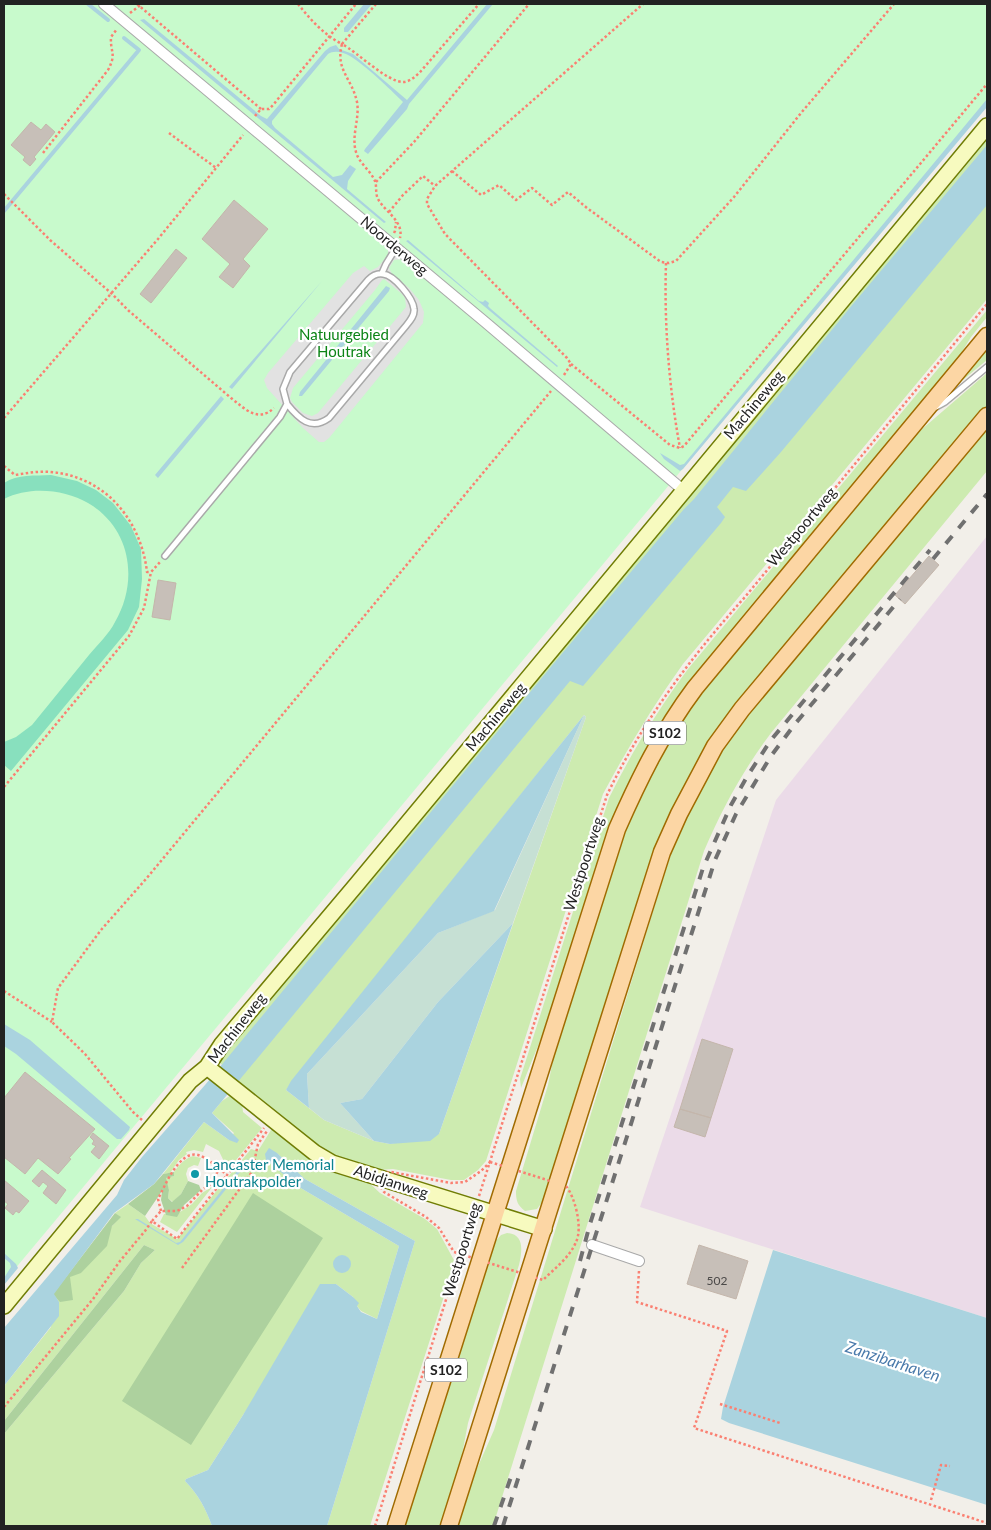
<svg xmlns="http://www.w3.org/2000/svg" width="991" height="1530" font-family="Lato,sans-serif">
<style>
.industrial{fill:#ebdbe8}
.grass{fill:#cdebb0;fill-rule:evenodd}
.forest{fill:#add19e}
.wetland{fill:#c6e0d4}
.park{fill:#c8facc}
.pitch{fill:#88e0be}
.parking{fill:#e2e2e2;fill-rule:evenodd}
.water{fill:#aad3df}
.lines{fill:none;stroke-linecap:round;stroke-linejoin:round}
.stream{stroke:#aad3df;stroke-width:4}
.building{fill:#c7bfb8;stroke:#c4b6ab}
.lane-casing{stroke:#a9a9a9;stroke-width:8}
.street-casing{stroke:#a9a9a9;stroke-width:12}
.secondary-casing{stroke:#707d05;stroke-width:18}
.primary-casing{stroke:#a06b00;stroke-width:19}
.path{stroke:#fa8072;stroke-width:2.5;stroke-dasharray:2.5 2.5;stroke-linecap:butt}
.lane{stroke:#fff;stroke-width:5}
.street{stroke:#fff;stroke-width:10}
.secondary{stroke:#f7fabf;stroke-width:15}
.primary{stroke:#fcd6a4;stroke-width:16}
.rail{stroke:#707070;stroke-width:4;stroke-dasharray:10 10;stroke-linecap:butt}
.culture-dot{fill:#0f9aa8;stroke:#fff;stroke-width:2}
.labels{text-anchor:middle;stroke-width:4.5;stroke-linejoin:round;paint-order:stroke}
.number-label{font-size:12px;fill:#4b4948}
.shield{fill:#fff;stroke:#646464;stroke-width:1}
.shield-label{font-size:14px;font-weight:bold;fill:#222}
.street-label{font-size:15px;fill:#222;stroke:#fff}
.park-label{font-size:15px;fill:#0c8416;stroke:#fff}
.culture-label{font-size:15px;fill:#0d838f;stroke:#fff;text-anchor:start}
.water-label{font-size:16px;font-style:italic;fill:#4a7aab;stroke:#fff}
</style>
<rect width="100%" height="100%" fill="#f2efe9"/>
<!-- industrial -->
<path class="industrial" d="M987,536V1318L640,1207L776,800Z"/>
<!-- grass -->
<path class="grass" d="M987,134V299L683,664C653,706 627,749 603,794L486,1161L478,1170L464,1180H451L393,1169L379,1170L329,1154L310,1140L242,1084L221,1064L217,1059ZM584,715L586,717L439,1134L390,1144L374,1141L324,1120L286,1090Z
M987,310V317L971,337L952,368L671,710L651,740L630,781L611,824L548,1021L521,1088L520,1079L609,798C631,753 658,710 688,669Z
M987,346V360L952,389Z
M987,373V407L751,689L695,768L550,1185L543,1201L537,1209L525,1211C517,1205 516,1200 516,1191L548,1085L560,1026L627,822L676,723L906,443Z
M987,423V471L771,733C743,770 722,809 704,851L493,1526H457L472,1480L494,1430L662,882L676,839L719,749Z
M231,1095L242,1103L243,1112L262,1128L228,1170L219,1151L206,1144L203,1152L194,1150L186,1152L187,1154L179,1160L170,1173L163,1174L204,1122L229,1140L234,1133L212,1113L222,1101Z
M276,1129L320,1165L365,1179L380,1193L425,1219L437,1229L455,1262L370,1526H327L415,1241L305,1179L277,1153L299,1187L399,1246L377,1319L361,1311L357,1306L353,1297L336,1284L243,1415L208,1470L186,1479L185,1481C198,1494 206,1509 212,1526H4V1434L124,1291L141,1263L155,1250L144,1245L4,1421V1386L51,1327L53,1294L120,1217L115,1213L128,1204L145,1216L150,1223L177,1239L251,1149L258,1151L271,1130Z
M193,1156L201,1158L198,1166L194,1165L188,1168L186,1174L188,1181L181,1194L173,1202L168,1198L169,1190L165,1178L174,1176V1172C179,1165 184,1159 193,1156Z
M213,1186L177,1232L160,1222L164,1214L180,1212L192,1204L202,1193Z
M507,1233C525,1234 522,1252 519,1265L468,1423L458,1476L442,1526H403L493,1244L501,1235Z"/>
<!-- forest -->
<path class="forest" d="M174,1172V1176L166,1178L169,1190L168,1198L172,1202L181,1194L188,1181L199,1185L201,1190L184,1205L177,1217L166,1215L161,1200L162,1191L145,1216L128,1204L154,1184L163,1174Z
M253,1193L323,1238L191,1445L122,1401Z
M115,1213L121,1217L112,1226L107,1246L81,1273L70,1277L73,1300L60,1302L53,1294Z
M144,1245L155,1250L141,1263L124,1291L4,1434V1421Z"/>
<!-- wetland -->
<path class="wetland" d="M584,715L586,717L513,923L438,1002L362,1099L340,1103L374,1141L324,1120L309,1108L307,1074L438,933L495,910Z"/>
<!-- park -->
<path class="park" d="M4,4H987V104L4,1282Z"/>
<!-- pitch -->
<path class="pitch" d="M51,475L77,481L96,490L113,503L131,526L141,549L142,579L139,607L128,630L11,771L4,765V742L16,737L32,725C51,702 70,678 89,655C98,644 109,634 115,622C139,581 131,528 88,503C64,489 29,486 4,499V483C18,474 35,476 51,475Z"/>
<!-- parking -->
<path class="parking" d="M388,247L403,259L394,260L389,268L392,274L409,288L419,300L424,312L423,323L329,438L324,442H319L303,428L267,388L264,380L268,373L353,273L364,266L370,271L378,267L388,255ZM384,279L402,294L405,298L406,307L318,413L312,416L303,413L292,402L290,398L293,388L375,290L382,280Z"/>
<!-- water -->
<path class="water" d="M364,4H372L348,32H344V28Z
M487,4H493L409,104L407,109L368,154L364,151L365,149L403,102C389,88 366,66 350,56C343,52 334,50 328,54L272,121V124L275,128L333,177L342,175L350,165L356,169L348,181L347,189L386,222L384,223L140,20L144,19L261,116L267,119L325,51L330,47L336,45L339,49L353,54L407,100Z
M987,99V107L683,469L680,471L664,459L660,453L680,465L684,464Z
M987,145V205L781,452L746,491L733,487L717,507L725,517L721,523L583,686L570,681L222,1101L212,1113L239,1140L237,1143L229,1140L204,1122L154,1184L114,1213L54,1294L59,1302V1316L4,1386V1328L117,1195L124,1180L142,1157L205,1085L560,656L684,509L694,499L853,304Z
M408,240L479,301L483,302L485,300L489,303L488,306L491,309L558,366L557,367L406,241Z
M322,281L232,389L229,387Z
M386,286L390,288L389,291L302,396H299L300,392Z
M221,396L224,399L158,478L155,475Z
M584,715L494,911L438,933L307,1074L309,1108L286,1090L291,1081Z
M513,923L439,1134L430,1141L390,1144L374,1141L340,1103L362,1099L438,1002Z
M4,1024L30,1040L130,1127L129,1130L121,1139H117L16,1054L4,1046Z
M269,1148L277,1153L305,1179L415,1241L327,1526H212C206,1509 198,1494 185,1481L186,1479L208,1470L243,1415L320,1284H336L353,1297L359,1303L357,1306L361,1312L377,1319L399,1246L299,1187L266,1160L265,1154Z
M247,1159L249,1161L183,1242L178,1245L135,1219H138L176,1243L180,1242Z
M773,1250L987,1318V1505L729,1423L721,1419L723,1407Z
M4,1253L16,1264L18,1268L4,1285V1278L11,1267L10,1263L4,1258Z
M333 1264a9 9 0 1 1 18 0a9 9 0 1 1-18 0Z"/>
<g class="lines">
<!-- stream -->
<path class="stream" d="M88,4L108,20
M4,211L139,50L124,38"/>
</g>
<!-- building -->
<path class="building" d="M31,122L41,130L46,124L55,132L34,157L36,159L30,166L23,160L25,157L11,145Z
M234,200L268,229L243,259L250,266L233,288L219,277L230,264L202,239Z
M176,249L187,258L151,303L140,294Z
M929,556L939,565L905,604L895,595Z
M158,580L176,583L170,620L152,617Z
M702,1039L733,1049L711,1118L680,1109Z
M25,1072L95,1129L69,1158L71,1159L58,1174L38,1158L25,1174L4,1157V1098Z
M680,1109L711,1118L705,1137L674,1127Z
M93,1133L109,1146L99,1159L91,1152L96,1146L92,1144L94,1141L90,1137Z
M42,1170L66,1190L56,1204L43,1193L48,1186L43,1182L39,1187L32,1181Z
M4,1180L29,1201L19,1213L16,1211L13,1215L5,1208L8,1204L4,1201Z
M699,1245L748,1261L736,1299L687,1284Z"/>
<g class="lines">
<!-- lane casing -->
<g class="lane-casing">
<path id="lane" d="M382,273L386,264L396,248
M936,407L945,402L987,367
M165,556L280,417L287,404L283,389L290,372L368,280C372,276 377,273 383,274C394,275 413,298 414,309C415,316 409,322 405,327L329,418C311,431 299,419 287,404"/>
</g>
<!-- street casing -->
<g class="street-casing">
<path id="street" d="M104,4L485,322L683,490
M592,1245L639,1261"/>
</g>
<!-- secondary casing -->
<g class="secondary-casing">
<path id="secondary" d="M207,1067L315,1153L332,1163L544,1229
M4,1306L190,1081L207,1067L222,1044L357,884L987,126"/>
</g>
<!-- primary casing -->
<g class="primary-casing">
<path id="primary" d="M396,1526L617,829C639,779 662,732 695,688L987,336
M449,1526L662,852L679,814L715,746L742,709L987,416"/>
</g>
<!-- path -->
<path class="path" d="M137,4L261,109
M298,4C310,19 324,35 342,44C335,70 352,78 357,102C360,118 351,136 356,152C359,163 370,170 375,181C377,186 375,193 378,199C385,212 404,221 400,238
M376,4L342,44C357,52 388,83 404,82C411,81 416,76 421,71L479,4
M130,13L142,4
M255,116L261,109H269L273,105L356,4
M169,133L216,168
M43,153L108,70C117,53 110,53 111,37L117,29
M452,171L481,195L499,185L516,200L532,188L552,205L568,192L587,208L661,262L669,263L676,261L734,197L801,113L894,4
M376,182L414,142L529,4
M4,194L50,240L111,293L129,311L231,398C245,409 258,423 274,408
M389,212L403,195L423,176L435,186
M394,233L395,231L396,222
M666,263C664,324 669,388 680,448
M571,364L670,445L680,448L684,446L987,84
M564,375L571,364L567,358L445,234L427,204V199L435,186L643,4
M4,418L158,239L243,135
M4,466L15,475C27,473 38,471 50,472C105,476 141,520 147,572H151
M4,787L129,636L144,608L151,572L161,561
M4,991L52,1022
M142,1120L133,1112L85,1054L52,1022L58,988L101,930L146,879L551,391
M490,1162L566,1186C575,1197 583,1228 576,1242C570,1257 554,1269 543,1280L454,1252L439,1228L426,1217L384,1192L373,1176L391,1172L451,1183L465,1182L481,1171Z
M479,1196L607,795C642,722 691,657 745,597L987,304
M161,1211L158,1199C165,1186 179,1150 198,1155C208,1158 219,1169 227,1175L264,1128
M152,1221L161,1211H177L187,1206L203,1189L211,1184L219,1169
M182,1268L252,1172L258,1144L267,1131
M639,1271L637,1302L727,1331L694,1428L987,1523
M720,1404L780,1423
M4,1407L93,1299L120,1261L145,1231L152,1221L177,1239L227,1175
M931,1500L941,1465L950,1466
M375,1526L471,1220"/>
<!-- lane -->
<use href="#lane" class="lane"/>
<!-- street -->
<use href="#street" class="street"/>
<!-- secondary -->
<use href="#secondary" class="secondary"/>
<!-- primary -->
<use href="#primary" class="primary"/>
<!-- rail -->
<path class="rail" d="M933,559L987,494
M580,1261L590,1224L703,868L731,805L748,775L771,740L930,550
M494,1526L512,1474
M503,1526L715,860L736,814L771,756L795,724L900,599"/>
</g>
<!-- markers -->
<circle class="culture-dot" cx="195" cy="1174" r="5"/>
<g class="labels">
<!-- number labels -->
<g class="number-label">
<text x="717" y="1285">502</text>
</g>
<!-- shield labels -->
<g class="shield">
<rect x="644" y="721.5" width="42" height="23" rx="4"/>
<rect x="425" y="1358.5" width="42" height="23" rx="4"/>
</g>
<g class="shield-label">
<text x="665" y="738">S102</text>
<text x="446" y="1375">S102</text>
</g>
<!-- street labels -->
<g class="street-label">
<text transform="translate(394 246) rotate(40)" y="5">Noorderweg</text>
<text transform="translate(754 405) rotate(-50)" y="5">Machineweg</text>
<text transform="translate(802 527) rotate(-50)" y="5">Westpoortweg</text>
<text transform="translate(496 717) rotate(-50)" y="5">Machineweg</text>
<text transform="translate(584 864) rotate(-72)" y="5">Westpoortweg</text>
<text transform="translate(237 1028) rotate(-52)" y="5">Machineweg</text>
<text transform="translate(391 1182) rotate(18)" y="5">Abidjanweg</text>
<text transform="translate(462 1250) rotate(-73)" y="5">Westpoortweg</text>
</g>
<!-- park labels -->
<g class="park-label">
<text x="344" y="340">Natuurgebied<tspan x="344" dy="17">Houtrak</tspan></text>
</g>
<!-- culture labels -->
<g class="culture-label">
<text x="205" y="1170">Lancaster Memorial<tspan x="205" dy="17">Houtrakpolder</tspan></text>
</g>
<!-- water labels -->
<g class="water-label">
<text transform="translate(893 1361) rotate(18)" y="6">Zanzibarhaven</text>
</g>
</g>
<!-- border -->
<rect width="991" height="1530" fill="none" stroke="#222222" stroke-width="10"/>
</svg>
